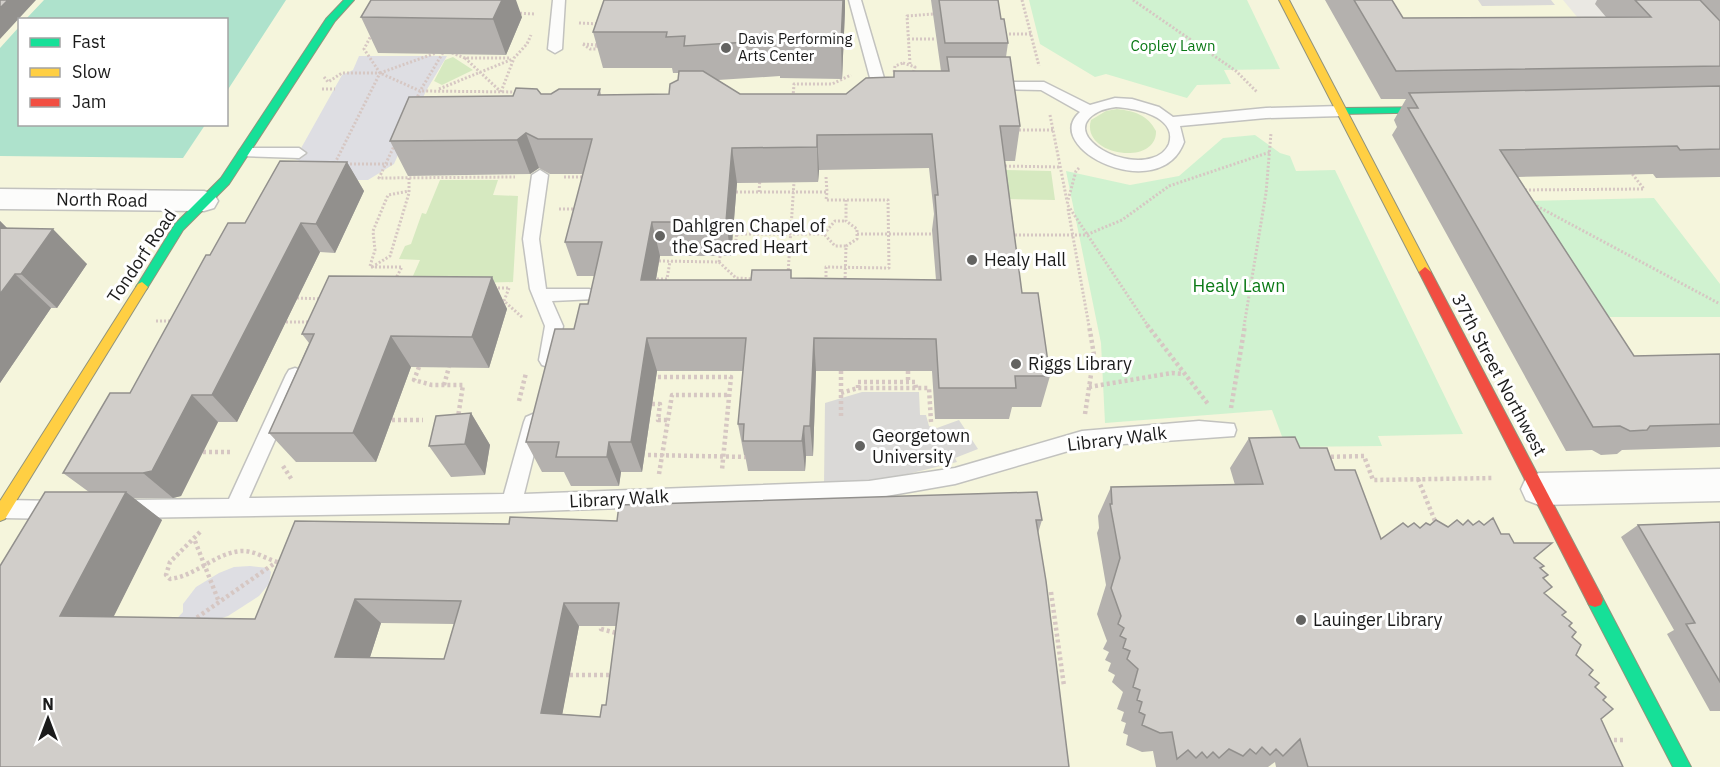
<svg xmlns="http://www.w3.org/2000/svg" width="1720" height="767" font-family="'IBM Plex Sans',sans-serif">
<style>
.education{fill:#f5f5dc;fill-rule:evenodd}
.grass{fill:#d6e9c0}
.park{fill:#d0f2d0}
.pitch{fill:#aee2cc}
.parking{fill:#dad9d7}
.plaza{fill:#dedee3}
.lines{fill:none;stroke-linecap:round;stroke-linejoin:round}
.lane-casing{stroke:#c2c2bf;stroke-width:3}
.street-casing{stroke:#c2c2bf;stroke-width:3}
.fast-casing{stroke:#91937c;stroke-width:2}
.slow-casing{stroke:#91937c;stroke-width:2}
.jam-casing{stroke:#91937c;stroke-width:2}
.path-far1{stroke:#d6c7c3;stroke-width:3;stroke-dasharray:2 2;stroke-linecap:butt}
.path{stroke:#d6c7c3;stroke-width:4.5;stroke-dasharray:3 3;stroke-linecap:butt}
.lane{fill:#fcfcfb;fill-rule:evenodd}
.street{fill:#fcfcfb;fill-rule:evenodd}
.fast{fill:#16e098;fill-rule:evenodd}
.slow{fill:#ffcf43;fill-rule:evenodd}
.jam{fill:#f24e42;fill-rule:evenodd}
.wall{fill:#b4b1ae;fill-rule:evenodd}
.shaded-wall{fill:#92908d}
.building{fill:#d1ceca;stroke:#92908d;stroke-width:1.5;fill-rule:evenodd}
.poi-dot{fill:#636361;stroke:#fff;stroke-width:2}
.labels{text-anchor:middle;stroke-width:6;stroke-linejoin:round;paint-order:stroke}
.far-poi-label{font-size:15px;fill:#1b1b1b;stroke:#fff;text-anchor:start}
.far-park-label{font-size:15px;fill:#0a7915;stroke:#fff}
.street-label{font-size:18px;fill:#1b1b1b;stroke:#fff}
.poi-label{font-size:18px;fill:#1b1b1b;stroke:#fff;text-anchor:start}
.park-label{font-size:18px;fill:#0a7915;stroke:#fff}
</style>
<rect width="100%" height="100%" fill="#eae8e3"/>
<!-- education -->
<path class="education" d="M0,0H1563L1578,18L1720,87V767H0ZM20,20H226V124H20Z"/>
<!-- grass -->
<path class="grass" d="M453,57L473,70L442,85L434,81L445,60Z
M1117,109C1134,111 1148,115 1156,131C1157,167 1080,156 1091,120L1106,111Z
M1004,170L1051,171L1055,200L1007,199Z
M440,180H498L493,195L518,196L513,282L409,285L420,260L399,259L405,246L411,244L422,213L426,214Z"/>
<!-- park -->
<path class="park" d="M1029,0H1247L1280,69L1224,70L1231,84L1197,85L1187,98L1106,74L1095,77L1040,44Z
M1255,135L1280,153L1290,156L1296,171L1335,170L1463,434L1378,436L1382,446L1286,447L1272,410L1105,423L1101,343L1066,171L1130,185L1179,176L1223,138Z
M1654,198L1720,284V317H1605L1527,201Z"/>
<!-- pitch -->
<path class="pitch" d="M44,0H286L227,91L226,20L26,19Z
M19,27L20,124L205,125L183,158L0,156V48Z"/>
<!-- parking -->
<path class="parking" d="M1478,0H1551L1555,5L1482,6Z
M862,392H919L920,415H926L929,426L937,428L959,420L978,449L955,458L957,462L871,483L824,484L825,403Z"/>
<!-- plaza -->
<path class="plaza" d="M359,56H447L426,91L394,164L368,180H341L295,159L342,75L353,70Z
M250,566L268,568L271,572L269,584L259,596L228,616L157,640L183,612V604L196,587L219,573L234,567Z"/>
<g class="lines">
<!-- lane casing -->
<g class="lane-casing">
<path id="lane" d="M553,0H565L562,49L555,53L548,49Z
M849,0H861L886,85L884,88H874L872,85Z
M991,82H1044L1090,105L1115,98L1132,99L1159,107L1173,117L1266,108L1341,106L1348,111L1341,116L1266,118L1180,126L1184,142C1160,207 1039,148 1080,112L1041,90L986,89L984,86ZM1116,107C1134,108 1178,116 1169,144C1166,151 1159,156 1152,158C1117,169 1059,132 1098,112C1103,109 1110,108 1116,107Z
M245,148H299L306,153L299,158L240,156L238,153L240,150Z
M540,170L548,175L539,239L546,289H589L595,291L597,295L595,299L552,301L563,326L557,360L554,365L548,367L542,365L539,360L545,326L530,289L523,239L532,175Z
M295,368L301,370L304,375L249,498L504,494L524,422L526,417L533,414L540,417L542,422L524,494L869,481L955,468L1082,431L1199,421L1234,424L1236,430L1234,436L1082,447L955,484L869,499L512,512L123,518L116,515L113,509L116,503L123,500L229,499L286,375L289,370Z
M3,500L60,501L67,504L70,510L67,516L60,519L3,518L0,517V501Z"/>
</g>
<!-- street casing -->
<g class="street-casing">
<path id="street" d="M0,189L204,191L214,194L218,201L214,208L204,211L0,209Z
M1720,469V501L1539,505L1526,500L1521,489L1526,478L1539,473Z"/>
</g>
<!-- fast casing -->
<g class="fast-casing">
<path id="fast" d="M344,0H354L335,21L229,184L183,230L146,290H138L136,287L138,284L175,224L221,178L326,19Z
M1444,107L1449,110L1448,112L1341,114L1336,111L1341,108Z
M1595,593L1601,595L1691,767H1673L1589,605L1587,600L1589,595Z"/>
</g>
<!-- slow casing -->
<g class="slow-casing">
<path id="slow" d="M1279,0H1289L1431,272L1429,275L1425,277L1419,272Z
M142,282L148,287L146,290L5,519L0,521V501L138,284Z"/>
</g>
<!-- jam casing -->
<g class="jam-casing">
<path id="jam" d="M1425,267L1431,272L1601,595L1603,600L1601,605L1595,607L1589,605L1419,272Z"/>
</g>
<!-- path-far1 -->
<path class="path-far1" d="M1022,0L1039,66
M1133,0L1236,71L1257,92
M516,13L535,14
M579,23L601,24
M372,34L364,49L380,73L420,91L444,51
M1001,34H1031
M908,39H935
M583,44L590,49H596L598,41
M583,44L597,45
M452,53L465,58H510
M465,58L500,91
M903,63L915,67L913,74L903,76L894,72L895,66Z
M910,64L907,16L933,14
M380,73L436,53
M324,77L328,82L342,73H380L335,163
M322,89H335
M439,89L513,59
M501,92L514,58L527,44L531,35
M793,97L794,84H832L851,75
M416,100L420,91L520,92
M1050,115L1067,201
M1019,130H1053
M395,144L379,178L515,177
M346,164H394
M1001,166L1060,167
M1079,168L1076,171L1067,204L1148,326
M564,177H587
M826,177L827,192
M1521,190L1644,189L1630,171
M732,192H827L826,200H888L889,268L826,267V280H824
M759,192L760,178
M1533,204L1720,304
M559,209H578
M1068,209L1089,326
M729,224H738L735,247H729
M737,234H824L835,246H846
M824,234L835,221H846
M857,234H933
M1015,235H1086L1122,220L1169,186L1270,152
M659,261L719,262L736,278L754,279
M719,262L721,252
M370,266L375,250L373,231L388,195L409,191
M371,267H402L396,278
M372,267L390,256L409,193V178
M788,274L794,182
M653,279H667L670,261
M845,282L846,246L857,239V229L846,221V200
M494,288H510
M509,288L504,301L523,318
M297,298L323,299
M156,321H173
M282,322H311
M1244,326L1266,193L1271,133"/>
<!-- path -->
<path class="path" d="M1147,325L1208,404
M419,367L414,380L432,385H463L458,417
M841,371V417
M908,371V382
M652,377H731L722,470
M444,385L449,367
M1089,387L1172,373L1183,374
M858,388V382H915L916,388
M841,393L858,388H929L931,422
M519,401L526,373
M652,404H660L658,420H668
M1231,408L1245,325
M1085,414L1094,355L1089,325
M392,420H423
M203,452H232
M648,455L749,457
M1325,457L1364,456L1373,480L1494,478
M283,466L292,480
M659,474L672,395H730
M1418,479L1437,526
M200,532L170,562L166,575L170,579C196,576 215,553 241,551C256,550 268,561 282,563
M195,541L219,602
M1051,592L1064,686
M192,621L275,563
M602,623L601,629L620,634
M570,675H611
M1608,740H1626"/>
<!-- lane -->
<use href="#lane" class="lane"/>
<!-- street -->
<use href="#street" class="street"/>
<!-- fast -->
<use href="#fast" class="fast"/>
<!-- slow -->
<use href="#slow" class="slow"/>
<!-- jam -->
<use href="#jam" class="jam"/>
</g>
<!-- wall -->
<path class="wall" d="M931,0H998L1001,19L1008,43L1006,57L1020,126L1015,161H1005L1022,293L1050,376L1041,407H1012L1009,419H935L932,371H816L813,456H806L805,471H748L745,455H744L738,424L743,371H657L642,472H621L619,486H571L564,472H542L526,442L574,329L588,304L595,276H577L565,242L583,174H550L539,168L530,174L408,176L390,141L513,96L551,94L600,89L601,95L669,94L678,80L679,73H673L672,68H603L593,32L845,10L842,79L780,78V76L718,80L740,94H846L893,77L941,71ZM929,168L934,214L932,230L936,280L791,278L751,280H656L660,256H731L737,183L818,182L819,170Z
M1325,0H1392L1403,18L1606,17L1595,4L1597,0H1720V177L1656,178L1653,174L1518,177L1634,356L1720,354V447L1622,450L1617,454L1601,455L1592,450L1566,451L1392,135L1397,127L1394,120L1406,99H1381Z
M361,17H522L506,55L378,53Z
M347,162L364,191L335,253L320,252L237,422H218L181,496L173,498H133L162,520L113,617L255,619L509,524L617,521L1042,520L1038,533L1069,767H0L89,492L63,473L130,393L210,255ZM381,623L454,624L444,659L370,657ZM579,626H616L606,705L600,717L562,714Z
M0,221L7,228L87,264L57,308H51L0,383Z
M492,277L507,309L489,368L411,367L376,462H296L269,433L309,343L302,334Z
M471,413L490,445L485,475L451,477L429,446Z
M1249,438L1300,448L1335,470L1381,539L1408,527L1420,528L1430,525L1448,527L1463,525H1484L1501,534L1534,558L1540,568L1543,578L1544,593L1562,615L1569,626L1576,655L1589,675L1603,700L1601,719L1623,767H1276L1275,762L1268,767H1156L1153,751L1142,752L1126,745L1128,735L1123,733L1126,723L1121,721L1124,712L1117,709L1123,692L1112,682L1115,675L1108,671L1111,663L1105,660L1109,652L1103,649L1107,641L1097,614L1106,585L1097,533L1099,528L1098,516L1111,487L1235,485L1230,468Z
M1720,522V711H1710L1667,634L1674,630L1621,537L1638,525Z"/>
<!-- shaded-wall -->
<path class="shaded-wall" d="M8,0H36L0,39V8Z
M502,0H516L522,17L506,55L493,19Z
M843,0H845V10L842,79L841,43Z
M526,133L539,168L530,174L517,140Z
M817,135L819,170L818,182L817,147Z
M732,148L737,183L731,256L726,222Z
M347,162L364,191L335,253L316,224Z
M0,221L17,238L0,260Z
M652,222L660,256L650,313L641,280Z
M301,223L320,252L237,422L212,395Z
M53,229L87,264L57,308L21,274Z
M15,274L51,308L0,383V294Z
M492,277L507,309L489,368L472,337Z
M391,336L411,367L376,462L353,433Z
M647,338L657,371L642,472L631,442Z
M814,338L816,371L813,456L810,426Z
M192,395L218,422L181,496L173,498L143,473Z
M471,413L490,445L485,475L465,444Z
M804,426L806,456L805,471L802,441Z
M609,442L621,472L619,486L607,457Z
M126,492L162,520L102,640L60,616Z
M355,599L381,623L363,679L335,657Z
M564,603L579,626L559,732L541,713Z"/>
<!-- building -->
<path class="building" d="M0,0H8L0,8Z
M371,0H502L493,19L361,17Z
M604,0H843L841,43L777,42L778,40L684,46L685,36L666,37L667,32H593Z
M939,0H998L1001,19H1004L1008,43H945Z
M1354,0H1392L1403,18L1651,17L1635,0H1700L1720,21V66L1396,71Z
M947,57H1010L1020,126H1000L1022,293H1038L1050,376H1015L1016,388H939L936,339L814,338L810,426H804L802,441H743L744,424H738L746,338H647L631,442H609L607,457H556L559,442H526L555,329H574L580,304H588L602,242H565L592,139H538L526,133L517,140L390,141L409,97L513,96L516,88L537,89L541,94H551L559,89H600L598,95L669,94L670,84L678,80L679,71H703L740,94H846L866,78L894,77V71H949ZM932,134L938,195H935L941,280L791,278V270H752L751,280H641L652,222H726L732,148L817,147V135Z
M1720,86V149L1680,150L1677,146L1500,150L1634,356L1720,354V424L1650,426L1647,430L1630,431L1620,426L1593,427L1408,108H1418L1409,93Z
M280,161L347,162L316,224L301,223L212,395H192L152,471L143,473H63L110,393H130L206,255H210L228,223H245Z
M0,228L53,229L21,274H15L0,294Z
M329,276L492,277L472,337L391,336L353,433H269L314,334H302Z
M471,413L465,444L429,446L436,416Z
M1295,437L1300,448H1327L1335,470H1355L1381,539L1403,523L1408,527L1414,523L1420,528L1426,523L1430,525L1436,520L1448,527L1457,520L1463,525L1468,520L1473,525L1479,521L1484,525L1493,518L1501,534H1509L1514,543H1552L1534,558L1544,566L1540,568L1548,575L1543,578L1552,587L1544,593L1566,612L1562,615L1572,623L1569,626L1576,632L1572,637L1581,645L1576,655L1593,670L1589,675L1599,683L1595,687L1606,697L1603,700L1613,709L1601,719L1623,767H1308L1300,739L1283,756L1276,749L1270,755L1262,747L1256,754L1250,749L1243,756L1229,749L1219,758L1213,752L1207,758L1202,752L1196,758L1188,750L1177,759L1172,732L1160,733L1142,725L1145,715L1139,712L1142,702L1137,700L1140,690L1133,687L1138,669L1127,659L1130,651L1123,648L1126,639L1120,636L1124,628L1118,624L1121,616L1111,588L1120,558L1110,504H1112L1111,487L1263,484L1249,438Z
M45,492H126L60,616L255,619L295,521L509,524L510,517L617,521L619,505L1037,492L1042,520H1036L1046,581L1069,767H0V566ZM355,599L461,601L444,659L335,657ZM564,603H619L606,705H602L600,717L541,713Z
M1720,522V682L1686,624L1695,623L1638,525Z"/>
<!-- markers -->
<g class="poi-dot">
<circle cx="726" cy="48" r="6"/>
<circle cx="660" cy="236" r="6"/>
<circle cx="972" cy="260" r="6"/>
<circle cx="1016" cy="364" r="6"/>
<circle cx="860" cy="446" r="6"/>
<circle cx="1301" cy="620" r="6"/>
</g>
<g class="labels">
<!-- far-poi labels -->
<g class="far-poi-label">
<text x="738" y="44">Davis Performing<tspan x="738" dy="17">Arts Center</tspan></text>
</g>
<!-- far-park labels -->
<g class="far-park-label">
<text x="1173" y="51">Copley Lawn</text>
</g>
<!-- street labels -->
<g class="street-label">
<text transform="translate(102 200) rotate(1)" y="6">North Road</text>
<text transform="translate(142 256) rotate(-56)" y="6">Tondorf Road</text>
<text transform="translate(1499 375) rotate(62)" y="6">37th Street Northwest</text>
<text transform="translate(1117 439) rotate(-7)" y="6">Library Walk</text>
<text transform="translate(619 499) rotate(-3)" y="6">Library Walk</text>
</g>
<!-- poi labels -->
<g class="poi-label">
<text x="672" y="232">Dahlgren Chapel of<tspan x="672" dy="21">the Sacred Heart</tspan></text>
<text x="984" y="266">Healy Hall</text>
<text x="1028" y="370">Riggs Library</text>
<text x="872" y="442">Georgetown<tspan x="872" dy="21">University</tspan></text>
<text x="1313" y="626">Lauinger Library</text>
</g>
<!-- park labels -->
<g class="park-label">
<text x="1239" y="292">Healy Lawn</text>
</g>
</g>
<!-- legend -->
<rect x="18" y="18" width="210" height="108" fill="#ffffff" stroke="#a4a4a4" stroke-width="1.5"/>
<rect x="30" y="38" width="30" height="9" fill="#16e098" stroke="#a4a4a4" stroke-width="1.5"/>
<text x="72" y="48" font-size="18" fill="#1b1b1b">Fast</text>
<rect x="30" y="68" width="30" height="9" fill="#ffcf43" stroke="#a4a4a4" stroke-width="1.5"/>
<text x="72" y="78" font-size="18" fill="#1b1b1b">Slow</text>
<rect x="30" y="98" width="30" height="9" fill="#f24e42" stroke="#a4a4a4" stroke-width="1.5"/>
<text x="72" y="108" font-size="18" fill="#1b1b1b">Jam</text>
<!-- north arrow -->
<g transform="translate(48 719)" stroke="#ffffff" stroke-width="4.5" paint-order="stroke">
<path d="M0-4.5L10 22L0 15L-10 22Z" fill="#1b1b1b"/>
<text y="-9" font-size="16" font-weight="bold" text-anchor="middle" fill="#1b1b1b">N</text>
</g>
</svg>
